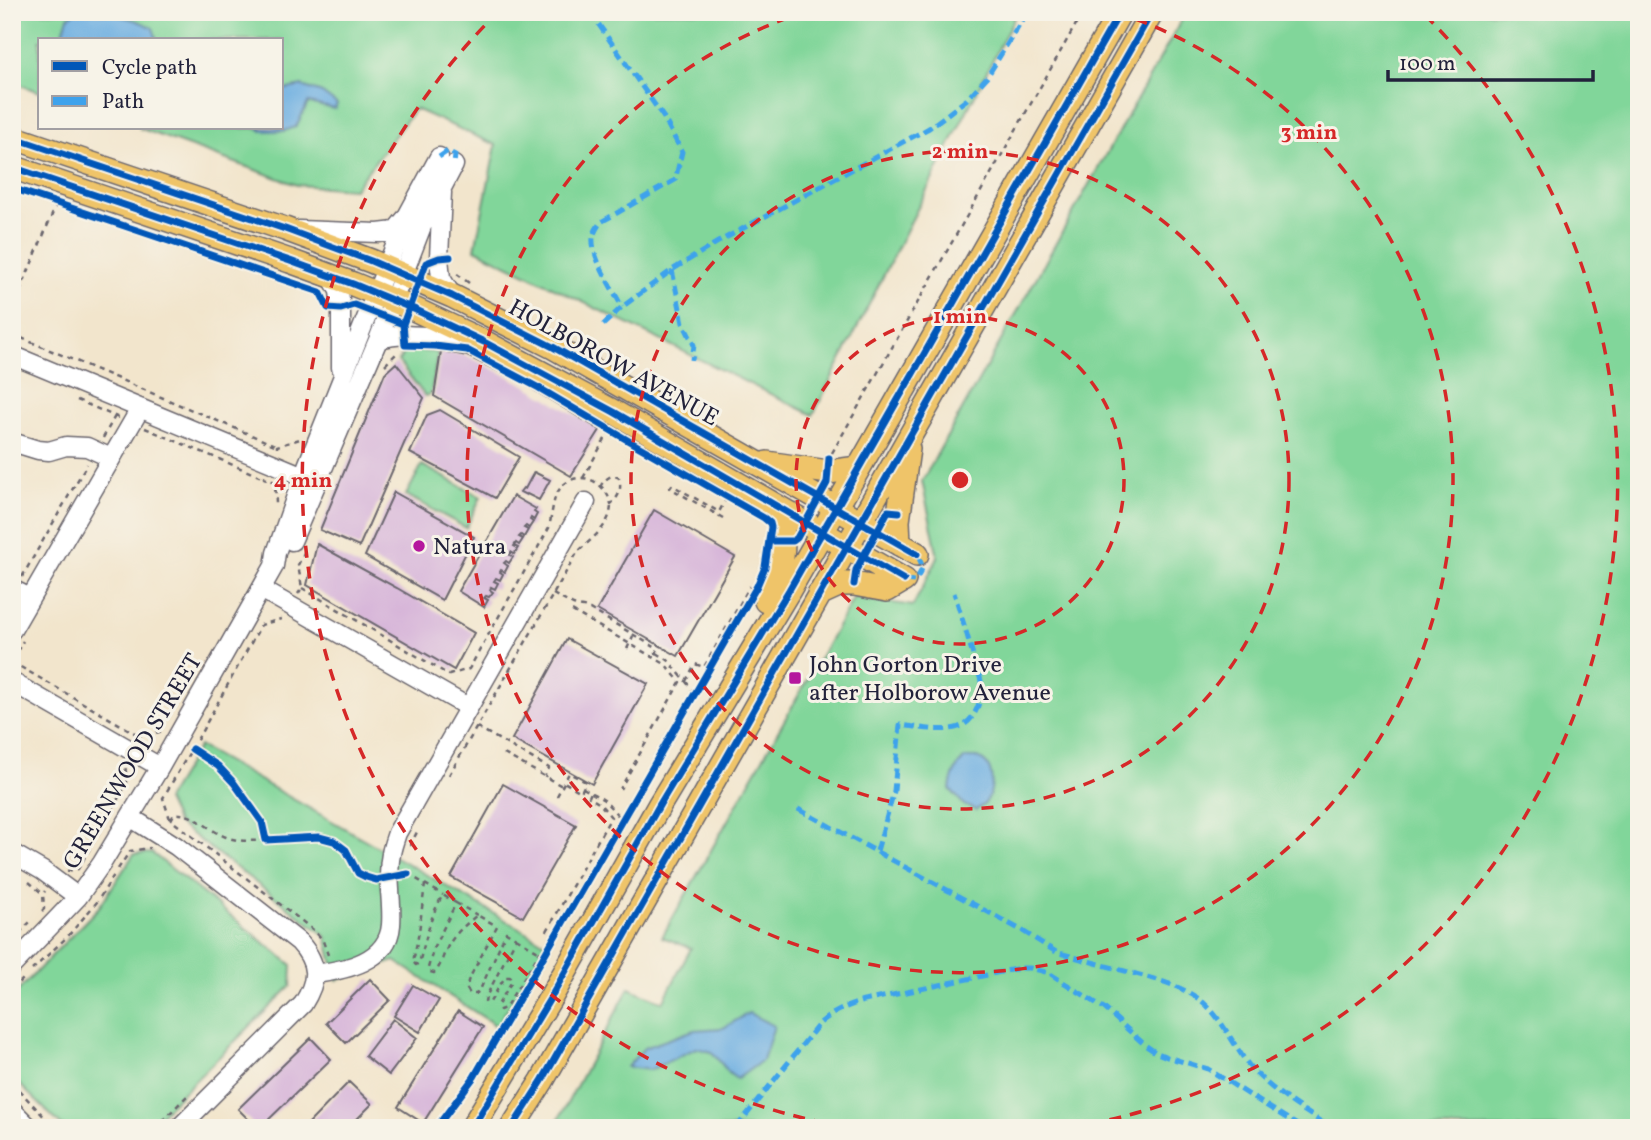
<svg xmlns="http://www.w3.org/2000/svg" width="1651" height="1140" font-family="Vollkorn,serif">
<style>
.green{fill:#81d69a;stroke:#527c6a;stroke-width:2}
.water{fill:#6caee1;stroke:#47688e;stroke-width:2}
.building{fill:#d7b5d9}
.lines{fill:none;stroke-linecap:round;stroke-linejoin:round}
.minor-casing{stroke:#6b666e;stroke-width:21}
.major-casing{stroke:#6b666e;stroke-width:26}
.path{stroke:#6b666e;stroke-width:2.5;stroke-dasharray:5 5;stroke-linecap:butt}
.minor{stroke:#fff;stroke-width:18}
.major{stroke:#efc469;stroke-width:23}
.quiet{stroke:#3ea2ec;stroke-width:5;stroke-dasharray:10 5;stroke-linecap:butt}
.cycleway-casing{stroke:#f7f3e8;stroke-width:11}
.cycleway{stroke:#0057b8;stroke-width:7}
.ring{fill:none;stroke:#d62828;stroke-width:3.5;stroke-dasharray:12 9}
.poi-dot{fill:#b5179e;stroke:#f7f3e8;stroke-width:2.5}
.labels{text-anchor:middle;stroke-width:6;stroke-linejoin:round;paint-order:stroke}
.street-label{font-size:24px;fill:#22223b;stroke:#f7f3e8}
.poi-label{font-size:24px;fill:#22223b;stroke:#f7f3e8;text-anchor:start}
.centre{fill:#d62828;stroke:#f7f3e8;stroke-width:3.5}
.ring-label{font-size:21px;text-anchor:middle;font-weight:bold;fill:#d62828;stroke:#f7f3e8;stroke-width:6;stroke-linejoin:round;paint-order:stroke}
</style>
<rect width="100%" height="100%" fill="#f7f3e8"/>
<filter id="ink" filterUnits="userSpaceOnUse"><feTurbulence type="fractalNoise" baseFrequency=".0143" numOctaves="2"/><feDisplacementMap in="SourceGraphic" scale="14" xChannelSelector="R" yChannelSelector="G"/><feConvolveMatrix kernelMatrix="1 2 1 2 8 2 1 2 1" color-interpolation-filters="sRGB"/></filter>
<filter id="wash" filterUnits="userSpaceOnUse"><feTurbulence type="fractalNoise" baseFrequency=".00686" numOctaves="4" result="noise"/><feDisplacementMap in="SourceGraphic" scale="28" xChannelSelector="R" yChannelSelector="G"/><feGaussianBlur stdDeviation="1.57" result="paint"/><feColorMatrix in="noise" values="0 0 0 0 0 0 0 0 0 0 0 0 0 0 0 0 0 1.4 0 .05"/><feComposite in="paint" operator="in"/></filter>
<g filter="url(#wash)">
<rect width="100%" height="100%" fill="#f2e5cc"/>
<!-- green -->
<path class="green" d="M12,12H1017L813,415L475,249L496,145L415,109L354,189L297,185L139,128H282V40H40V92L12,82Z
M1186,12H1639V1128H554L629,988L663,1002L691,948L662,937L854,597L913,606L938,557L922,481Z
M407,350L438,352L431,394L425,396L398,361Z
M422,465L481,497L466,528L406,495Z
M199,746L408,864L547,944L497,1026L395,961L337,980L326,936L177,823L166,800Z
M152,853L292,965L291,986L147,1128H64L12,1077V997L99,907L134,854Z"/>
<!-- water -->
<path class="water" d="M77,12C103,12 130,15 153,28L157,40H61L68,17Z
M302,86L322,93L337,104L335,109L308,103L296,127L284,131H261L258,128H282V90Z
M965,758C969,758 973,758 977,758C995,763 995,790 985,803C984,805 977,809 976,810L964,805L950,789C952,776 955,768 965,758Z
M749,1013L774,1026L763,1060L737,1079L730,1074L712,1052L696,1048L650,1070L627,1067L644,1048L694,1030L723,1028Z"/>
<g id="blocks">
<!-- building -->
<path class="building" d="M441,351L467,356L525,385L600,430L571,476L434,396Z
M396,363L424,398L359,547L320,530L385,373Z
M440,410L519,457L495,498L410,453L427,415Z
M534,472L550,480L539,500L527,494L526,495L520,492L523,488L525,489Z
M394,492L474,537L442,600L365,556Z
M513,496L536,509L534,512L537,514L534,520L531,518L530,520L533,522L529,528L526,526L524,528L528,530L524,537L521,535L519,537L523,539L519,545L516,543L514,546L518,548L514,554L511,552L510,555L513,557L509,563L506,561L504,563L508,566L505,572L501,570L500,572L503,574L500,580L496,578L494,581L498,583L495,589L491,587L490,590L493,592L489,597L486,596L484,598L488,600L484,607L458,591Z
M654,510L735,557L678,656L597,610Z
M317,544L397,588L474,633L454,670L307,585Z
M567,639L648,684L592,784L512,739Z
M503,784L576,825L523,917L451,877Z
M370,979L390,1000L346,1043L326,1023Z
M413,985L439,1000L420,1032L394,1016Z
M458,1011L483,1027L423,1123L398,1107Z
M393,1019L417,1038L389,1075L365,1056Z
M311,1038L331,1059L260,1128H257L238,1109Z
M349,1082L372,1104L348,1128H304Z"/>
</g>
</g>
<g filter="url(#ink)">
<use href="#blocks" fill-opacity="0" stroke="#6b666e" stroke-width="2"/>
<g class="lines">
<!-- minor casing -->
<g class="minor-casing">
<path id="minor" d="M442,192L439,258L441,278L452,296
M299,230L378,233L395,231L405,219
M331,276L339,291L341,309V368
M378,340C403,330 447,339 474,341
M12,355L313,480
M12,442L38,450L49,451L66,446L87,447L111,458
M292,541L378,340L422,226L454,165
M12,589L30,598
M261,589L468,707
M12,630L140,409
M12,682L160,767
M130,817L176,846L299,942C319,964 318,980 303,1004L179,1128
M12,853L43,871L78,897
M12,966L78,897L102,863L160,767L274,566L276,553L303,476L397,241L406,218L439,157
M315,974C345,970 388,962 391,925C393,901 386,877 391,854C392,847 395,839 397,833L586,502
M12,1110L30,1128"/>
</g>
<!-- major casing -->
<g class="major-casing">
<path id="major" d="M12,137L285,229L371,261L452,296L553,347L917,554
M12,167L290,261L353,284L416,310L484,342L614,412L904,580L887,590L854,584H841L819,594
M767,463L828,472L858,468
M899,544L898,521L908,449
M766,601C784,567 786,547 780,509
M472,1128L551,997L660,804L789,590L1120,12
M512,1128L542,1081L1152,12"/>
</g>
<!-- path -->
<path class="path" d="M457,274L469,283
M12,310L57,203
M12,334L277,446
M385,365L398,352
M77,400L119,418
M145,428L264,478
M103,438L115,416
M277,448V446L300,439L301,436
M832,453L1083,12
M264,476V478L275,482L276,504
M583,478L610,430
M723,518L670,488L672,485L719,512L726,499
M22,577L87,464
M302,588L449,675L469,669L549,528C551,519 553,502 556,495C570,467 604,476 611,504C619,497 622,489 619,478C611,473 606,479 601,485
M298,594L302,588L298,565L305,551
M553,594L573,605L588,608L658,649L654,657
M572,611L665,664L680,682L620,789
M627,649L633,636
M657,653L668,660L692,689L697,692
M12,660L23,641
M12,662L140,736
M686,681L695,664L704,667L750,586
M477,727L549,768L545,777
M138,739L140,736L164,731
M192,749L261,625L281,619
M504,754L562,786
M449,775L577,553C591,538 611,527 611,504
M583,788L604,800L623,821
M557,796L569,773L586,782L581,792L564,782
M170,819L163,798L191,750
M266,840C252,841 239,842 226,837C207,830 195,812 174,814L171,820L316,932L323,941L328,955
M410,846L418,830
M118,869L130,851L150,848
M67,871L78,869L127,783L125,763
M408,874L425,884L419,932L413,962L416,965L419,963C426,940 430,915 443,895L456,903L434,947L428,968L430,972L434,973C441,967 442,957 447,948C454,934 465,925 477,915L497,926L468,981L467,989L470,994H476L480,990L506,932L516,938L486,997L485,1001L486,1003L490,1002L505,977H510L512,981L498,1005L500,1010L505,1008L540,952L546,955
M29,882L43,894
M425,884L443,895
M456,903L477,915
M42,911L44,909L43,894L45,891
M547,931L611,817L600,804L589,797L591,792
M516,938L540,952
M12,940L32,920
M32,970L68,936L97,902L114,875
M12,990L25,977
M12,1083L55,1128
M155,1128L189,1094"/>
<!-- minor -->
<use href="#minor" class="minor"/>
<!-- major -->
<use href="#major" class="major"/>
<!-- quiet -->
<path class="quiet" d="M590,12L664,118L682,152L675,180L601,222C597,227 594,232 593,238C591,257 613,289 622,307
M439,157L448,151L455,155L454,165
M672,270L683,323L694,345L692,360
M603,325L622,307L672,270L718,242L929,128L966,100L987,77L1027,12
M904,580L915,581L920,573L923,567L917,554
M798,809L1021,930L1056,952L1161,981C1177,986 1192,993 1204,1003C1224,1021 1235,1049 1252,1069C1274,1093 1304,1110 1330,1128
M877,851L894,791L900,725C919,727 941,733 959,727C976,721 983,698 981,681C979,673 975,664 973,655C967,635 961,614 954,593
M736,1128L819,1024C833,1012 846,1006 864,1001L1020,968H1030L1049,973L1104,1008L1145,1045L1155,1052L1167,1057L1208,1069L1302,1128"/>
<!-- cycleway casing -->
<g class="cycleway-casing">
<path id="cycleway" d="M12,137L285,229L371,261L452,296L553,347L917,554
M12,167L290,261L353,284L416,310L484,342L614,412L904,580
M12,188L320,292L328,308L341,309L354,305L403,324
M770,541H793L797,538L827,483L829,458
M854,584L856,570L888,511L899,512
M192,749L218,766L234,783L262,822L266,840L319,837L334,841L346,850L358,873L366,877L376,880L408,874
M436,1128L474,1077L757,586L765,567L771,527L770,523L764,518L629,441L539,388L467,350L435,346L405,345L403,324L426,263L439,258L450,257
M472,1128L551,997L660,804L789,590L1120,12
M512,1128L542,1081L1152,12"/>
</g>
<!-- cycleway -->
<use href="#cycleway" class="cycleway"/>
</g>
</g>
<!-- distance rings -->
<g class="ring">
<circle cx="960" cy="480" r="164"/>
<circle cx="960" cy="480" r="329"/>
<path d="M1116 12A493 493 0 1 1 804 12"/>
<path d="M846 1127A657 657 0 0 1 495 15M1425 15A657 657 0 0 1 1074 1127"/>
</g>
<!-- markers -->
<g class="poi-dot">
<circle cx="419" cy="546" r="7"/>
<rect x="788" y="671" width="14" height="14" rx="3.5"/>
</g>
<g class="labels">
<!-- street labels -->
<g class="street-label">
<text transform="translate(614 362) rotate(29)" y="8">HOLBOROW AVENUE</text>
<text transform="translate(132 761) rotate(-59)" y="8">GREENWOOD STREET</text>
</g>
<!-- poi labels -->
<g class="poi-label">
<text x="433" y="554">Natura</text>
<text x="809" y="672">John Gorton Drive<tspan x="809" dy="28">after Holborow Avenue</tspan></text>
</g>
</g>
<circle cx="960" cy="480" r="10" class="centre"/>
<g class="ring-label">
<text x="1309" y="139">3 min</text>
<text x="960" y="158">2 min</text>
<text x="960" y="323">1 min</text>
<text x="303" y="487">4 min</text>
</g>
<!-- margin -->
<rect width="1651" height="1140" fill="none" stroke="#f7f3e8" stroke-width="42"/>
<!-- legend -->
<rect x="38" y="38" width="245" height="91" fill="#f7f3e8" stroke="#a29fa3" stroke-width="2"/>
<rect x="52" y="61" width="35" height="10" fill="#0057b8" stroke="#a29fa3" stroke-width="2"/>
<text x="102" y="74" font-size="21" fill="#22223b">Cycle path</text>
<rect x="52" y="96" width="35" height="10" fill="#3ea2ec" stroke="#a29fa3" stroke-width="2"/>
<text x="102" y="108" font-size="21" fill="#22223b">Path</text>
<!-- scale -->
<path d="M1388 70v10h205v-10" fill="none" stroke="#22223b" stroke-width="3.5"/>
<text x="1399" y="70" font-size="21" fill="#22223b" stroke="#f7f3e8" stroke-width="5" paint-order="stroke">100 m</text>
</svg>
